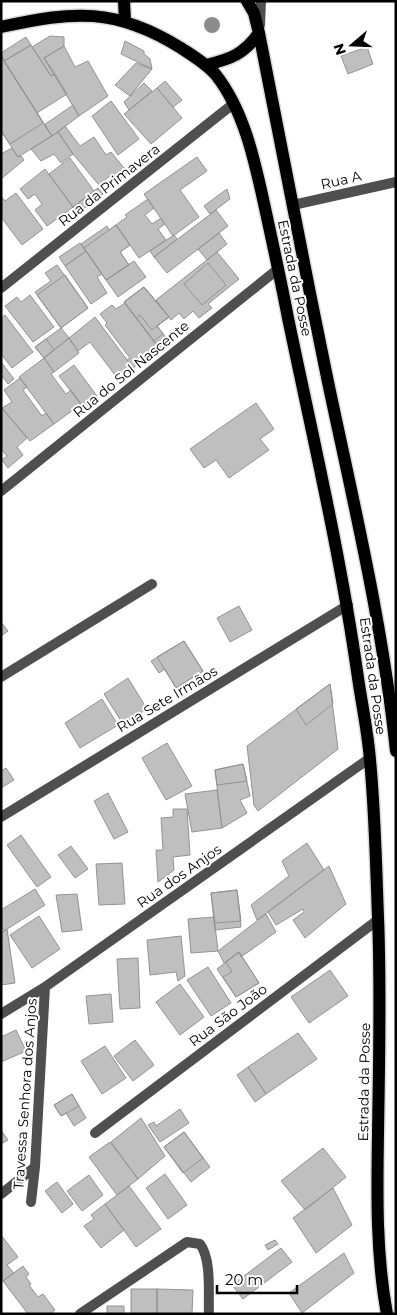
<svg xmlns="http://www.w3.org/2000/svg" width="397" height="1315" font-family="Montserrat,sans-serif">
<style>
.building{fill:#bfbfbf;stroke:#939393}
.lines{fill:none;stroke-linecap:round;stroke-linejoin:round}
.primary-casing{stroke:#dbdbdb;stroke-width:15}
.minor{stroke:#4f4f4f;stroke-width:10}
.tertiary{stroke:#4f4f4f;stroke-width:10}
.primary{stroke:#000;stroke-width:12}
.tree{fill:#8c8c8c}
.labels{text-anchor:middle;stroke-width:4;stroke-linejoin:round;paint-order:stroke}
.street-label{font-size:14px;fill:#000;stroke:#fff}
</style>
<rect width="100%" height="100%" fill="#fff"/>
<!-- building -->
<path class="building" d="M50,36L64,37V46L44,58L55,74L51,76L32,47Z
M26,37L31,45L4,61L1,53Z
M125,41L144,51V54L150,59L152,69L121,54Z
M31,45L51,76L55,74L67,94L37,113L4,61Z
M64,46L75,67L88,61L108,96L79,116L44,58Z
M367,47L373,64L348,74L341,56Z
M1,56L52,136L18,157L1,131Z
M1,56L43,123L10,144L1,131Z
M136,63L152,69L130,96L115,85Z
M165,81L182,100L173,107L157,88Z
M144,83L152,91L129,110L124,102Z
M157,88L182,118L151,144L124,114Z
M111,101L139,139L118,155L92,116Z
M73,105L79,116L52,136L44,125Z
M65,126L80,146L94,137L106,155L111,152L128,173L116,181L111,175L99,185L73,154L58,132Z
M58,132L73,154L61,163L54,154L41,161L31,149Z
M12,148L18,157L21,156L24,160L1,179V154Z
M197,157L207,171L180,190L199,217L173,236L144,194Z
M70,158L94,191L73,207L49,174Z
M45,169L73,207L47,226L35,210L42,204L35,194L28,199L20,189Z
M98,188L103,194L78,213L73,207Z
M227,189L230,199L210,214L204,206Z
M16,193L43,229L22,245L1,217V196L5,201Z
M148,199L154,208L145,215L152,224L161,218L165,224L158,229L166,240L139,258L116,225L127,217L125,215Z
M216,210L228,226L167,273L154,257Z
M116,225L130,245L120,252L129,265L106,280L81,244L107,226L109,230Z
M116,225L130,245L120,252L129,265L106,280L84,248Z
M219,233L227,244L207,260L198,249Z
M174,235L177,239L154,257L150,251Z
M80,243L86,251L65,266L59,257Z
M86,251L102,274L97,277L107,293L91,304L65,266Z
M217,252L239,279L208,304L212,308L199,318L193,311L184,319L179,313L171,320L156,300Z
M134,261L146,277L118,297L106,280Z
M208,263L226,285L202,305L184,284Z
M57,265L88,308L61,328L35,292L51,281L45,273Z
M65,275L88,308L61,328L37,295Z
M144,287L169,317L152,330L140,315L136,318L124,302Z
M144,287L169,317L157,326L163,334L154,341L124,302Z
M144,287L169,317L157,326L168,340L159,348L124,302Z
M30,295L54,327L33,342L5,306L17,297L21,302Z
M125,303L159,348L133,368L127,360L130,358L105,325L107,323L100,314L112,305L116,309Z
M5,315L33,352L12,368L1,354V318Z
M95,317L133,368L118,379L90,342L78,351L69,338Z
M61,328L69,338L44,358L35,347Z
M69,338L79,353L54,372L44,358Z
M46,339L54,350L44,358L35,347Z
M44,358L54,372L51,374L66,394L71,390L81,404L54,424L19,377Z
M1,362L14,379L8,384L3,377L1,378Z
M74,365L97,396L83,407L59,376Z
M20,378L27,387L23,390L42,416L46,413L54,424L30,441L2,408L12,402L4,390Z
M256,403L274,429L260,439L269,450L229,478L216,460L204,468L190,449Z
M1,407L27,438L17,447L23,455L8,468L2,460L7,456L1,449Z
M239,606L252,630L230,642L217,618Z
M1,622L8,631L1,636Z
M184,641L203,671L176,688L165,669L159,673L151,661Z
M184,641L203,671L176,688L157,657Z
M128,678L147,709L123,724L104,694Z
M330,684L333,704L306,725L296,709Z
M330,684L338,749L258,811L254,805L247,746Z
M102,699L118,725L80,748L65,723Z
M167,743L192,786L166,800L142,758Z
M243,764L250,796L240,800L247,813L222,828L215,770Z
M243,764L247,781L217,785L215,770Z
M6,768L14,780L1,788V771Z
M217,790L222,828L192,832L185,794Z
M108,793L128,832L114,839L94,801Z
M173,809H187L190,855L173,857L174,870L158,882L156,850H163L161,818L173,817Z
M21,835L51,877L37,887L7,845Z
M307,843L324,870L257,920L251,905L289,876L282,861Z
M71,846L88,869L75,878L58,855Z
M122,863L125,904L99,905L96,864Z
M329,866L346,904L305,938L293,920L304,912L303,909L276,925L268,912Z
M35,889L45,905L4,931L1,926V910Z
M237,890L241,921L215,923L211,893Z
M237,890L241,927L215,930L211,893Z
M77,894L82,930L62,932L56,895Z
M266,914L276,932L241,957L239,952L224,963L218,951Z
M39,916L60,949L32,968L10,935Z
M214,917L218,951L191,953L188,919Z
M7,929L15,983L1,985V933Z
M181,936L185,976L178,981L176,972L150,975L147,940Z
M239,952L259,983L236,997L217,969Z
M239,952L259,983L236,997L223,977L232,972L226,962Z
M138,958L140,1008L120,1009L117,959Z
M208,967L231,1003L211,1016L187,980Z
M330,970L348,996L309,1023L291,997Z
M180,984L204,1017L180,1035L156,1002Z
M111,994L113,1022L89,1024L86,996Z
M16,1030L26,1051L1,1062V1037Z
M298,1033L317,1059L266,1094L248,1067Z
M135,1040L154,1065L133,1081L114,1056Z
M105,1046L126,1078L102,1094L81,1061Z
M248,1067L266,1094L255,1102L237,1075Z
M72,1094L79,1106L61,1116L54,1105Z
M72,1094L86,1118L74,1126L66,1113L61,1116L54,1105Z
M180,1109L189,1123L160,1142L148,1125L154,1122L156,1126Z
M141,1118L165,1156L138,1179L111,1142Z
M1,1130L8,1140L1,1144Z
M184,1132L210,1167L191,1182L164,1147Z
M184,1132L203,1158L183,1173L164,1147Z
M110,1142L138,1179L117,1195L89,1157Z
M323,1148L346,1177L305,1210L281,1181Z
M165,1174L187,1205L168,1219L146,1188Z
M89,1175L103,1195L82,1211L67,1191Z
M57,1182L73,1204L62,1213L45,1191Z
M129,1186L161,1229L136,1247L105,1204Z
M333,1188L352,1225L316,1253L293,1218Z
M105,1204L124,1230L101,1248L84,1226L94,1219L91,1215Z
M1,1235L18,1257L7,1265L14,1273L3,1281L1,1278Z
M275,1240L278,1244L268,1250L265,1245Z
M281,1248L292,1262L243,1299L232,1285Z
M344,1253L354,1273L302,1313L289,1293Z
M23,1266L29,1274L26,1277L31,1284L29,1285L38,1297L43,1294L55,1310L50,1314H28L3,1281Z
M131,1289H157V1314H131Z
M157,1289L193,1290L192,1314H157Z
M107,1306H124V1314H107Z"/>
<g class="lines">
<!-- primary casing -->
<g class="primary-casing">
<path id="primary" d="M124,1L125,21
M247,1L254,13L259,33C282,150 304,266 328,382C354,505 383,626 396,751
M1,27C74,11 115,7 181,48C193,56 207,64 216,75C245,112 255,163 265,208C273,245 281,281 288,318C313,438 341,557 358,678C362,705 368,733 370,760C375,812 376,865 378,917C381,989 379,1062 378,1134C377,1194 376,1255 387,1314
M206,65C231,59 244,54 259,33"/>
</g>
<!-- minor -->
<path class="minor" d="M293,205L396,182
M1,288L233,104
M1,491L278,269
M1,677L152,584
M1,817L348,605
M1,1014L45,987L370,758
M95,1133L379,919
M1,1194L35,1167
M31,1202L35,1167L45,987
M80,1314L187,1242L200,1244C212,1260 208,1294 209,1314"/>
<!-- tertiary -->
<path class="tertiary" d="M260,25L261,1"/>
<!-- primary -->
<use href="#primary" class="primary"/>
</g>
<!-- trees -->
<circle class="tree" cx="212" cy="25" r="8"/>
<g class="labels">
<!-- street labels -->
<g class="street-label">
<text transform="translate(341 180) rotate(-13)" y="5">Rua A</text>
<text transform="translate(109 185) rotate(-38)" y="5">Rua da Primavera</text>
<text transform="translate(295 278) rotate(78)" y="5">Estrada da Posse</text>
<text transform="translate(131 369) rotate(-39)" y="5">Rua do Sol Nascente</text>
<text transform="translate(373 676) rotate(82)" y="5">Estrada da Posse</text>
<text transform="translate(167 699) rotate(-31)" y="5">Rua Sete Irmãos</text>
<text transform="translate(179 876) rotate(-35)" y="5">Rua dos Anjos</text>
<text transform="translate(228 1015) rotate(-37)" y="5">Rua São João</text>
<text transform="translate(364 1082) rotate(-89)" y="5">Estrada da Posse</text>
<text transform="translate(25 1094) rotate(-86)" y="5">Travessa Senhora dos Anjos</text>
</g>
</g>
<!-- border -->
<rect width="397" height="1315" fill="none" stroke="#000000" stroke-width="5"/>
<!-- north arrow -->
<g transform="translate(352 45) rotate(251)" stroke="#ffffff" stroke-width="4" paint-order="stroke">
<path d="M0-4L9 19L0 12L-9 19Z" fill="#000000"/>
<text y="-8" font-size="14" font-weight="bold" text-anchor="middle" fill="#000000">N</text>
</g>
<!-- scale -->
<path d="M217 1285v8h80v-8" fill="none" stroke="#000000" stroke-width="2.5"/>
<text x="225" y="1285" font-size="15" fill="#000000" stroke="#ffffff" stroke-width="4" paint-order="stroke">20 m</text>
</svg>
